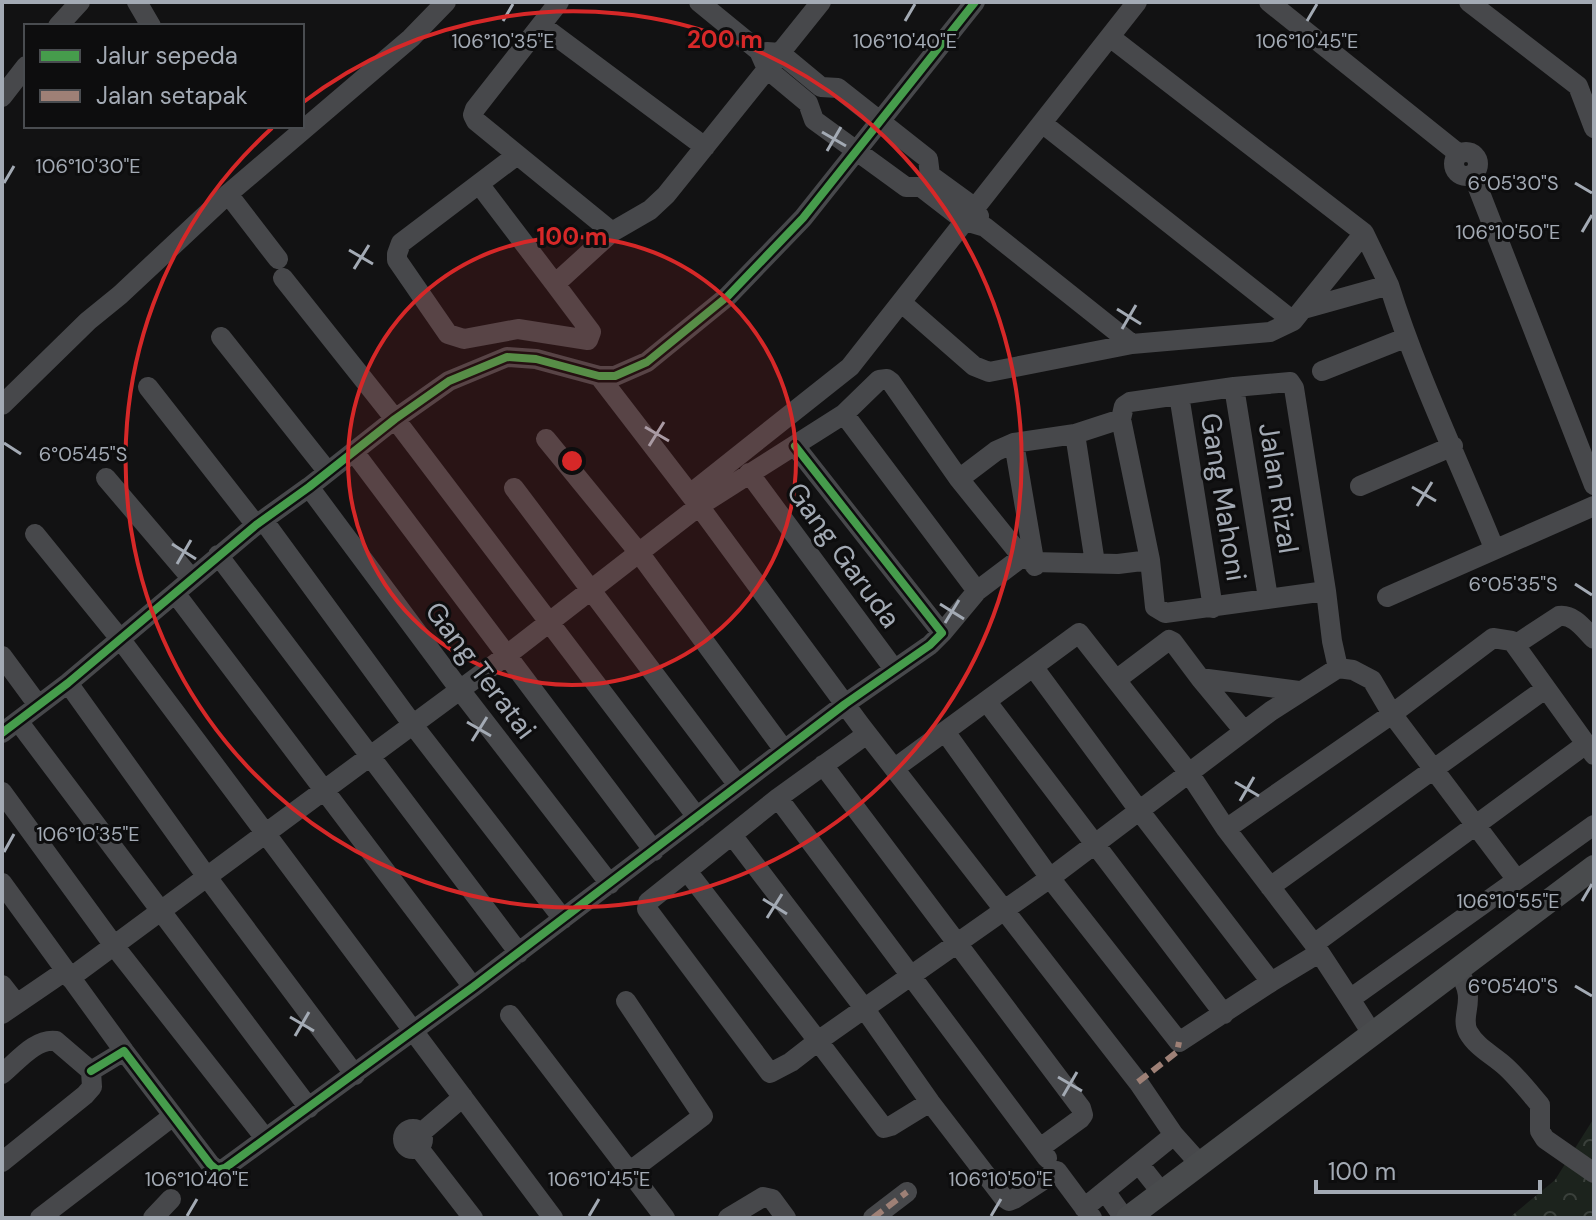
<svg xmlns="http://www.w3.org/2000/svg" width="1596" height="1220" font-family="'DM Sans',sans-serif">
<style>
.forest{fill:url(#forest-crowns)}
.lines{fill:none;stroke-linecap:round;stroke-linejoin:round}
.minor{stroke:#47484b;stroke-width:20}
.major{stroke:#494b4d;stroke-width:24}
.quiet{stroke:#9e8076;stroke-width:6;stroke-dasharray:12 6;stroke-linecap:butt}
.cycleway-casing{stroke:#0d0d0e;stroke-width:13}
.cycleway{stroke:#469c4c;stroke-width:8}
.ticks{fill:none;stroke:#a3aab4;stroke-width:3}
.ring{fill:none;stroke:#d62828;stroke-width:4}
.labels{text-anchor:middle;stroke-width:6;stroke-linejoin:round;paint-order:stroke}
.street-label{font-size:28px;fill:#a3aab4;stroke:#0d0d0e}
.ticks-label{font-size:20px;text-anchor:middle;fill:#a3aab4;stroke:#0d0d0e;stroke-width:6;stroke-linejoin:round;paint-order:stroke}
.centre{fill:#d62828;stroke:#0d0d0e;stroke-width:4}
.ring-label{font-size:24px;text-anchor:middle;font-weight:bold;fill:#d62828;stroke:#0d0d0e;stroke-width:6;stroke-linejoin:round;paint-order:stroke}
</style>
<defs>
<pattern id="forest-crowns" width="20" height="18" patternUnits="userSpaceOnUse" patternTransform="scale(2)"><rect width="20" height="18" fill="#1c231d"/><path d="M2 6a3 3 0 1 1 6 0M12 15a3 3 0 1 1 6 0" fill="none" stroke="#3a403b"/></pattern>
</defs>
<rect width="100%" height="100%" fill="#121213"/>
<!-- forest -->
<path class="forest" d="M1594,1118V1218H1509L1555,1180Z"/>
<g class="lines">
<!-- minor -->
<path class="minor" d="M137,2L151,26
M559,2L475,109L473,115L476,121L612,232
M699,2L759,51L767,69L808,103L814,120L906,187H921L965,221L985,227L1132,344
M1269,2L1459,154
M1469,2L1578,86L1594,128
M541,25L705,147
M58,26L80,2
M767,52L780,53L821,87L838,88L928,159L930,175L974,207L979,216
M2,97L26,66
M1042,123L1293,321
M1454 164a12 12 0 1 1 24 0a12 12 0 1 1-24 0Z
M517,155L401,243L397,254V260L448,334L464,339L518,329L588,340L591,332L555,284
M1473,175L1594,485
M479,184L555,284L612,232L650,210L666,195L821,2
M228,194L278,259
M283,278L395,419L697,817
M1389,285C1417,375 1459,461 1494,548
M902,303L974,366L989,372L1132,344L1270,332L1293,321L1364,233L1110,37
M1303,309L1389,285L1364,233
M221,337L328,472
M1322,371L1405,338
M599,376L699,506L861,726L1138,1082L1174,1135L1200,1164
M148,387L256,525
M1234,387L1268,598
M1179,395L1213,608
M2,405L88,321L120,295L228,194L411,38L446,2
M844,414L977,591
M1075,434L1095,563
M546,439L640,554L784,750
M1014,443L1035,566
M354,452L654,851
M749,473L894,669
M106,478L192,579
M959,479L996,451L1014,443L1075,434L1121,419
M1360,486L1453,446
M309,487L460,690L610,884
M514,488L737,784
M690,494L850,367L1137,2
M263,520L413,725L563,919
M35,534L121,640L553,1218
M218,555L519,953
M1326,591L1332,641L1338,668
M175,593L473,987
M1387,597L1594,506
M942,633L977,591L1022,557L1033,562L1118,564L1150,560L1121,419L1124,406L1130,402L1234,387L1290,382L1294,388L1326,591L1165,613L1155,607L1150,560
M1515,645L1559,616C1574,614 1584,629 1594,639
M2,656L38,705
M1034,668L1138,809L1271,982L1319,953
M1116,680L1169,640L1173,642L1200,678
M68,683L207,877L355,1075
M987,702L1224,1014
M18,721L309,1108
M1244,731L1200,678L1299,691
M2,733L68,683L256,525L309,487L395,419L449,381L507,357L536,359L599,376H615L647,362L728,296L803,218L975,2
M946,733L1050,878L1179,1042L1271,982
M823,765L1081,1108L1083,1115L1080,1119L1040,1148
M895,768L1079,633L1189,773L1226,829L1314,944L1350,999L1594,825
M2,792L115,947L265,1138
M778,798L1047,1158
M1226,829L1392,714L1517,880
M732,835L864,1008L930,1102L1003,1197L1009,1201L1014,1199L1057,1171L1092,1218
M687,871L818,1041L791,1062L770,1073L647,909L648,902L778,798L867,734
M2,883L124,1051
M1270,887L1545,689
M1314,944L1586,744
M1458,971C1479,1001 1459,1014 1468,1032C1477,1048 1493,1055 1506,1067C1518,1078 1529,1092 1540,1105V1131L1545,1139L1594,1173
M70,978L507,655L699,506L844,414L879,380L887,379L891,382L959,479L1022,557
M2,985L16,1003
M1350,999L1373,1035
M626,1001L703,1116L629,1172
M2,1014L65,971
M510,1015L665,1218
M91,1071L124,1051L210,1164L217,1170L225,1168L473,987L845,704L930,645L942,633L795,446
M2,1074C17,1062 35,1038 56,1041L91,1071L92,1087L85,1095L2,1162
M930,1102L891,1126L884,1128L818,1041L1050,878L1271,711L1338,668L1353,670L1372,680L1392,714L1493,638L1512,641L1594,755
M403 1139a10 10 0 1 1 20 0a10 10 0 1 1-20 0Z
M421,1133L463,1097
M418,1147L473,1218
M1139,1164L1162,1193
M1105,1191L1124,1218
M1084,1208L1174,1135
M40,1218L173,1116
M153,1218L171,1199
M728,1218L763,1197L772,1199L786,1218
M873,1218L907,1192"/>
<!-- major -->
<path class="major" d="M1128,1218L1594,867"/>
<!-- quiet -->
<path class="quiet" d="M1138,1082L1177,1052L1179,1042
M873,1218L907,1192"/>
<!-- cycleway casing -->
<g class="cycleway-casing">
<path id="cycleway" d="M2,733L68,683L256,525L309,487L395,419L449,381L507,357L536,359L599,376H615L647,362L728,296L803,218L975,2
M91,1071L124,1051L210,1164L217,1170L225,1168L473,987L845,704L930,645L942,633L795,446"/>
</g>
<!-- cycleway -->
<use href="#cycleway" class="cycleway"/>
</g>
<!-- ticks -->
<path class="ticks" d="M503,21L513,4M905,21L915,4M1307,21L1317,4M822,132L846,146M827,151L841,127M4,183L14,166M1575,183L1592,193M1582,232L1592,215M349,250L373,264M354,269L369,245M1117,309L1141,324M1122,329L1136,305M645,427L669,441M4,443L21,454M649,446L664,422M1412,487L1436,501M1417,506L1432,482M172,544L196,559M177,564L191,540M1575,584L1592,595M940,604L964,619M945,623L959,600M467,722L491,736M472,741L487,717M1235,782L1259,796M1240,801L1254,777M4,852L14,834M763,899L787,914M1582,901L1592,884M767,918L782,894M1575,986L1592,996M290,1017L314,1031M295,1036L309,1012M1058,1077L1082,1091M1063,1096L1077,1072M187,1216L197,1199M589,1216L599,1199M991,1216L1001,1199"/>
<!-- distance rings -->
<circle cx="572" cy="461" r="224" fill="#d62828" fill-opacity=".12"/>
<g class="ring">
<circle cx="572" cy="461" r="224"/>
<path d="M302 103A448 448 0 1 1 272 128"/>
</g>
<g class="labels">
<!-- street labels -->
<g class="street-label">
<text transform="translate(1279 488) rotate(81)" y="10">Jalan Rizal</text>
<text transform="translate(1224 497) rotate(81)" y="10">Gang Mahoni</text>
<text transform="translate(844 555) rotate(54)" y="10">Gang Garuda</text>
<text transform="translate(481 670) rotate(53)" y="10">Gang Teratai</text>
</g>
</g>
<g class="ticks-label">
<text x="503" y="48">106°10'35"E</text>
<text x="905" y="48">106°10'40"E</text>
<text x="1307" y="48">106°10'45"E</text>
<text x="88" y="173">106°10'30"E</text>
<text x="1513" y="190">6°05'30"S</text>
<text x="1508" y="239">106°10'50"E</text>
<text x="83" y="461">6°05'45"S</text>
<text x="1513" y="591">6°05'35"S</text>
<text x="88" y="841">106°10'35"E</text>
<text x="1508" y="908">106°10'55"E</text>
<text x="1513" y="993">6°05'40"S</text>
<text x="197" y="1186">106°10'40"E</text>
<text x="599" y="1186">106°10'45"E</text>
<text x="1001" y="1186">106°10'50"E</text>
</g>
<circle cx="572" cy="461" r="12" class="centre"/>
<g class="ring-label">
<text x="725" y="48">200 m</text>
<text x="572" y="245">100 m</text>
</g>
<!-- border -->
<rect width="1596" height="1220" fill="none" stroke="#a3aab4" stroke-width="8"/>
<!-- legend -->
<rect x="24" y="24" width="280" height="104" fill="#0d0d0e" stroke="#494c50" stroke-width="2"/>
<rect x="40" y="50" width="40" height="12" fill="#469c4c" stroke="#494c50" stroke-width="2"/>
<text x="96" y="64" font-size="24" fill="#a3aab4">Jalur sepeda</text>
<rect x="40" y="90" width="40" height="12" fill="#9e8076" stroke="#494c50" stroke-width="2"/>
<text x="96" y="104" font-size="24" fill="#a3aab4">Jalan setapak</text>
<!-- scale -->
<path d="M1316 1180v12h224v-12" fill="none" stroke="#a3aab4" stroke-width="4"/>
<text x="1328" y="1180" font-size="24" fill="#a3aab4" stroke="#0d0d0e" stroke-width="6" paint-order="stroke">100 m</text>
</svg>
